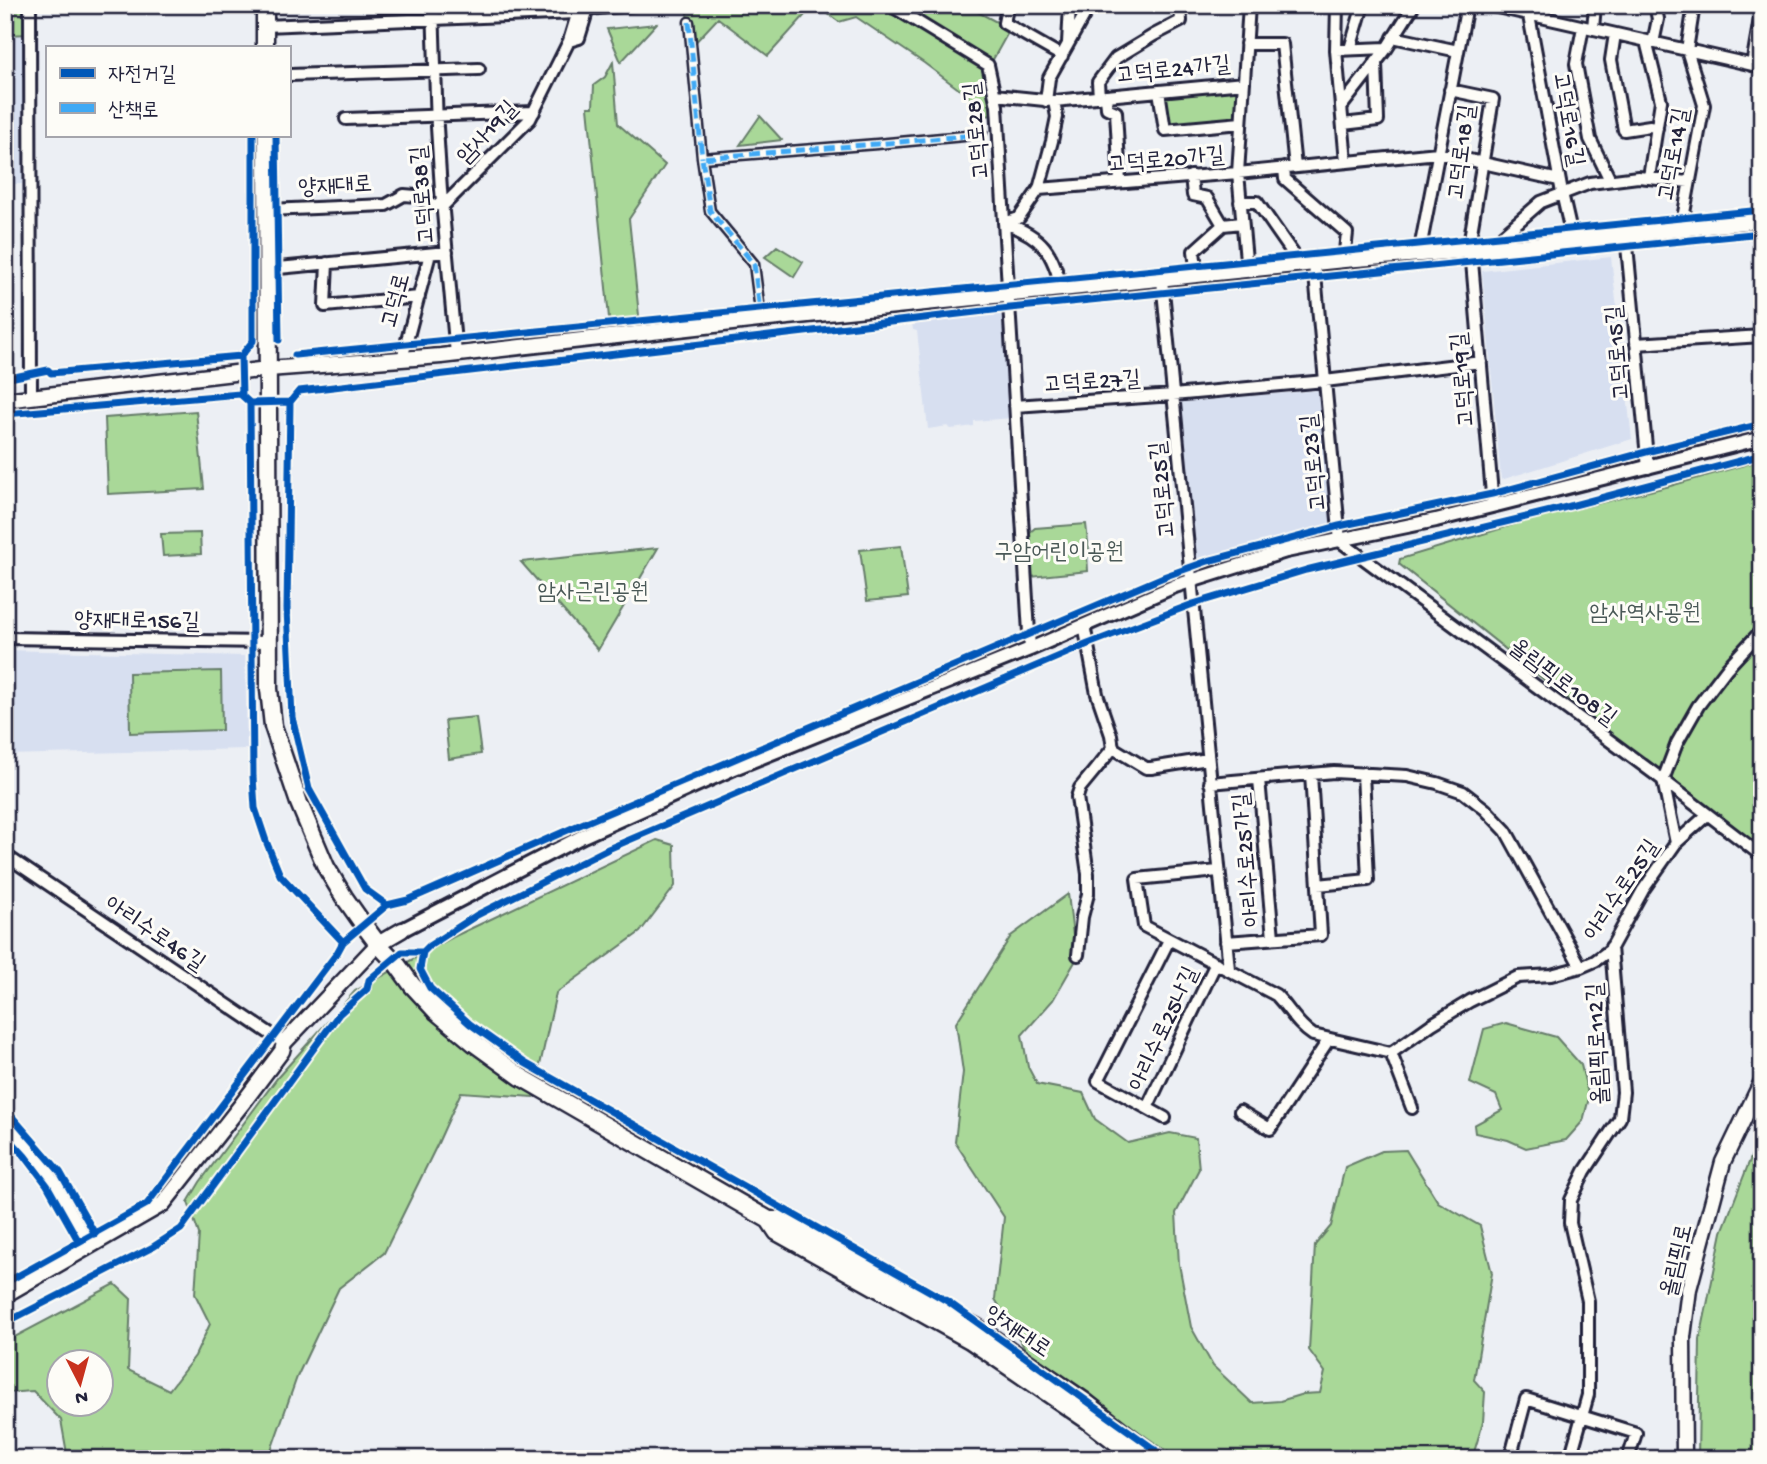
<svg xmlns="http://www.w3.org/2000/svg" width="1767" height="1464" font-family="'Gochi Hand','Poor Story',sans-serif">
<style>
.built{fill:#d7dff0}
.green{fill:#a9d898;stroke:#667d6a;stroke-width:2;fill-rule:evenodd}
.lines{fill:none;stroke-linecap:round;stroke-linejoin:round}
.pedestrian-casing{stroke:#22223b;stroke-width:13}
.minor-casing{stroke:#22223b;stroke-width:16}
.tertiary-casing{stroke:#22223b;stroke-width:18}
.secondary-casing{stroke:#22223b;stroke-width:19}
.primary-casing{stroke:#22223b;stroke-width:21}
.pedestrian{stroke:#fdfcf7;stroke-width:8}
.minor{stroke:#fdfcf7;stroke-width:10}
.tertiary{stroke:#fdfcf7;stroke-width:12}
.secondary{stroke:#fdfcf7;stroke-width:14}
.primary{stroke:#fdfcf7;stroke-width:16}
.quiet{stroke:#3fa9f5;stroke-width:5;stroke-dasharray:10 5;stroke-linecap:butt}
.cycleway-casing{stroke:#fdfcf7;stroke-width:11}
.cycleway{stroke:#0057b8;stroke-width:7}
.labels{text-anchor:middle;stroke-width:6;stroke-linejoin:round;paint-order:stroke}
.street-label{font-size:23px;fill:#22223b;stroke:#fdfcf7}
.park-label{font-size:23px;fill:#4a5957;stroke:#fdfcf7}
</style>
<rect width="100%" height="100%" fill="#eceff4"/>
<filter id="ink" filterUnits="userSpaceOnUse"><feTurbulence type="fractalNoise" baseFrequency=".0143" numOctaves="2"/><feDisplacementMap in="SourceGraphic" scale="14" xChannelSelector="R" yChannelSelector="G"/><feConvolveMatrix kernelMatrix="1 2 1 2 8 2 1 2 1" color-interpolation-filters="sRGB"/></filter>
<g filter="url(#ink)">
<!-- built -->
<path class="built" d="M30,34L22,184H5V35Z
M1611,257L1632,439L1501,480L1482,271Z
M1002,315L1006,320L1012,418L974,421V426L951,429L948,426L928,429L917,331L913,330L912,323Z
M1320,390L1334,526L1193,559L1181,402Z
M5,650L245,656L247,749L5,755Z"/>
<!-- green -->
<path class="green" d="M5,5H30V34L5,35Z
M686,5H814L768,56L718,18L691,47Z
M816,5H890L988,65L993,115L975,117L968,96L924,63L856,17L839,22Z
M917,5H930L938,9L974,10L1010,29L991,63L909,15Z
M656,24L621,62L607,29Z
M613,62L618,124L665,165L629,219L640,325L610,328L588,107H593L594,85L605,77Z
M1241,86L1238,120L1169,126L1165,93Z
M760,116L782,140L740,145Z
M777,246L803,262L794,277L765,257Z
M196,411L204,489L108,494L105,418Z
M1762,460V848L1658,771L1399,564L1400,559L1526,521L1670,486Z
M1086,524L1089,551L1087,553L1088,571L1031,577L1029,533L1035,528Z
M200,533L201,554L163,556L161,534Z
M901,546L908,597L867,601L860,550Z
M658,548L598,650L521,562Z
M221,671L222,730L130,733L129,673Z
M476,717L481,754L449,759L445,720Z
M657,840L674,845L675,886L640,932L556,993L533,1097L461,1092L438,1143L384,1253L339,1288L297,1377L268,1459H68L61,1420L33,1391L5,1393V1342L115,1284L131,1299L128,1370L169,1390L195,1356L210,1324L195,1294L199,1234L188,1202L200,1182L278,1077L355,991L453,937ZM60,1362H102V1404H60Z
M1068,894L1076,960L1053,1000L1022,1035L1028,1067L1037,1084L1083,1093L1095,1119L1128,1143L1170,1133L1196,1138L1199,1169L1176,1213L1179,1264L1191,1327L1213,1366L1252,1403L1280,1401L1303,1394L1320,1393L1325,1372L1309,1350L1315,1245L1331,1226L1345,1167L1382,1151L1406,1150L1438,1202L1480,1226L1492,1273L1474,1380L1485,1392L1483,1422L1472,1459H1178L1029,1355L995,1299L1004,1217L955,1142L963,1072L956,1023L1011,936Z
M1506,1023L1556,1037L1581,1065L1589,1098L1583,1121L1566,1140L1526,1148L1508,1140L1475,1133L1474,1125L1502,1110L1496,1095L1470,1083L1484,1029Z
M1762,1129V1451L1755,1459H1698L1700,1339L1722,1232Z"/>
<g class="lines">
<!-- pedestrian casing -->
<g class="pedestrian-casing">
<path id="pedestrian" d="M689,22L702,158
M759,303L754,264L710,211L702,158L877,144L964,136L982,132"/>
</g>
<!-- minor casing -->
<g class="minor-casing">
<path id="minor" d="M30,5L31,397
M433,5L437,127L441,190L456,354
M890,5L988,65L997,106L1030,649
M1002,5L1007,8L1004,23L1062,56
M1337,5L1336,50L1346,162
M1488,5L1762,67
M1527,5L1562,193L1573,241
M588,9L633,5
M265,26L576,13
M1583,27L1576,64L1590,139L1610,180
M1593,29L1595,5
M1615,34L1611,60L1624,130L1650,126L1657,128
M1393,37L1458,51
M569,41L579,38L589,5
M1646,41L1661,101L1649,177
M1068,43L1070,5
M1653,43L1658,19L1655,5
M1246,44H1282L1295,167
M1350,49L1363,5
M1336,50L1387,48
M1752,65L1762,7
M289,75L479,69
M1450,90L1493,99L1468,251
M1159,91L1165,130L1241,123
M995,95L1054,101L1244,83
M1106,96L1107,108L1116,112L1120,182
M1099,97L1098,82L1116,58L1154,35L1181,21L1180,5
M1046,101L1049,78L1086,12L1087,5
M1341,107L1387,48L1414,5
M346,119L534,112
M1343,124L1378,120L1376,62
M1284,168L1285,179L1347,233L1344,260
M1191,176L1193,195L1207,198L1223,225
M1039,189L1238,173L1438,153L1559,180
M1240,202H1257L1301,265
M268,210L386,205L404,195L416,196L431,204L443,206L530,119L569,41L576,18V5
M1004,223L1019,218L1039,189L1052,141L1057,117L1054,101
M1004,223C1043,236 1053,252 1062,290
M1681,229L1704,105L1687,50L1694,5
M1626,235L1648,468
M1487,249L1541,202L1590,183L1638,177L1689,182
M1471,250L1493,506
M1419,254L1467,5
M327,263L325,306L419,297
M1314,264L1340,541L1663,780L1762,856
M268,269L447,252
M1247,271L1238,173L1249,5
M1197,276L1194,251L1223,225L1242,223
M1162,280L1229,969
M1636,344L1762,336
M402,359L430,254
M1015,406L1173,395L1325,381L1481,362
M5,638L268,642
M1113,748L1146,768H1151L1208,759
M1259,779L1273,938
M1210,783L1334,772L1407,776L1437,783L1463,792L1485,809L1506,831L1581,967
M1676,843L1707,815
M5,855L284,1043
M1218,871L1137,879L1144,926L1276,995C1289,1008 1297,1025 1313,1035L1391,1053L1412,1108
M1318,885L1368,880L1363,773
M1226,942L1321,935L1311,774
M1078,955L1082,917L1088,894V874L1077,797L1080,788L1113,748L1111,735L1097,694L1084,625
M1391,1053L1432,1024L1470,1001L1518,977L1551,975L1581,967L1595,961L1610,950L1643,890L1676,843L1663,780L1677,743L1698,706L1727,668L1762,630
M1147,1108L1216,963
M1240,1111L1270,1129L1329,1039
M1165,1118L1098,1081L1169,940
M5,1121L33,1151L53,1180L90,1246
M1510,1459L1526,1399L1636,1433L1628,1459
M1570,1459L1588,1395V1301L1570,1223L1571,1200L1585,1171L1620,1118L1623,1092L1611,947"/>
</g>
<!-- tertiary casing -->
<g class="tertiary-casing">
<path id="tertiary" d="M402,930L583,836L732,769L1030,649L1175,586L1286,551L1436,520L1762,438"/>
</g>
<!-- secondary casing -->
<g class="secondary-casing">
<path id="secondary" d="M5,400L268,369L441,356L759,320L1344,260L1522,246L1762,220
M5,1295L163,1204L242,1104L282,1051L284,1043L378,944L402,930
M1684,1459L1683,1337L1689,1289L1723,1162L1762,1081"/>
</g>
<!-- primary casing -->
<g class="primary-casing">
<path id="primary" d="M265,5V47
M267,135L269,689L273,726L299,803L326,867L344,897L363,924L378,944L396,963L412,985L437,1012L474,1043L521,1077L769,1220L777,1232L970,1340L1087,1420L1138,1459
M769,1220H785L976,1327L1084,1401L1158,1459"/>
</g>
<!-- pedestrian -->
<use href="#pedestrian" class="pedestrian"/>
<!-- minor -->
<use href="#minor" class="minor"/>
<!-- tertiary -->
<use href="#tertiary" class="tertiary"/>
<!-- secondary -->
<use href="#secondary" class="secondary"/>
<!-- primary -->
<use href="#primary" class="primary"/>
<!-- quiet -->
<path class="quiet" d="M689,22L702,158
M759,303L754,264L710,211L702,158L877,144L964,136L982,132"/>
<!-- cycleway casing -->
<g class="cycleway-casing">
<path id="cycleway" d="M276,135L279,340
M295,355L1762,210
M5,379L48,370L51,373L241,356
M242,395L241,356L253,341V135
M250,403L253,777L255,808L266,841L280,875L343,942
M5,414L240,394L250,403L290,402
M387,905L365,889L309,789L292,717L287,609L290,402L299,391L1010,308L1762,233
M5,1084L9,1096L8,1112L60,1172L95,1234
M5,1134L25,1156L47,1185L79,1242
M5,1283L147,1204L337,953L343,942L387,905L408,900L577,826L1166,576L1208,561L1339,526L1492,494L1646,452L1762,424
M5,1323L153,1247L181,1229L339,1014L367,989L369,980L402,952H423
M1168,1459L947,1301L525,1063L470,1024L430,988L420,969L423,952L429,946L477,915L608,849L1088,644L1193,604L1306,570L1559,509L1762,455"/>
</g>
<!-- cycleway -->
<use href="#cycleway" class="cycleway"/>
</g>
</g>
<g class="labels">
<!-- street labels -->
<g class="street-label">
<text transform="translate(1173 68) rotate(-6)" y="8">고덕로24가길</text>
<text transform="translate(1570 119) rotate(80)" y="8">고덕로16길</text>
<text transform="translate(486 131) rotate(-47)" y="8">암사19길</text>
<text transform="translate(975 131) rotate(-96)" y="8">고덕로28길</text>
<text transform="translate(1460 152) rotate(-83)" y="8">고덕로18길</text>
<text transform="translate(1672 154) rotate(-80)" y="8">고덕로14길</text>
<text transform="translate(1166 158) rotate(-5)" y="8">고덕로20가길</text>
<text transform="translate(335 184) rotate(-3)" y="8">양재대로</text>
<text transform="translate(421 195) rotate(-95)" y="8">고덕로38길</text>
<text transform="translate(394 300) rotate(-75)" y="8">고덕로</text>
<text transform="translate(1616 353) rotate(-95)" y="8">고덕로15길</text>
<text transform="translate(1092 380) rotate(-4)" y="8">고덕로27길</text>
<text transform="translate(1461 380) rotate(-95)" y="8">고덕로19길</text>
<text transform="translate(1312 463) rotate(-96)" y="8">고덕로23길</text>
<text transform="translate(1161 490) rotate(-96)" y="8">고덕로25길</text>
<text transform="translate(137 619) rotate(1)" y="8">양재대로156길</text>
<text transform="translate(1564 681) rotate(37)" y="8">올림픽로108길</text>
<text transform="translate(1245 860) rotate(-95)" y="8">아리수로25가길</text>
<text transform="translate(1620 889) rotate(-56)" y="8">아리수로25길</text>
<text transform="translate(156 932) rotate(34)" y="8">아리수로46길</text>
<text transform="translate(1162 1028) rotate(-65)" y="8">아리수로25나길</text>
<text transform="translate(1596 1044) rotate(-93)" y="8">올림픽로112길</text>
<text transform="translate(1675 1260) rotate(-77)" y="8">올림픽로</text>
<text transform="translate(1019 1330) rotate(34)" y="8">양재대로</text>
</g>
<!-- park labels -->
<g class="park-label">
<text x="1059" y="558">구암어린이공원</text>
<text x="593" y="598">암사근린공원</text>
<text x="1645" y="619">암사역사공원</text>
</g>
</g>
<!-- margin -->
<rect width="1767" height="1464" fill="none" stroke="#fdfcf7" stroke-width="28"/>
<rect x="14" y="14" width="1739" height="1436" fill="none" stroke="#22223b" stroke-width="2.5" filter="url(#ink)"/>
<!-- legend -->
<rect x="46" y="46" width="245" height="91" fill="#fdfcf7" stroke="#a5a5ac" stroke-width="2"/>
<rect x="60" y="68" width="35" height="10" fill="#0057b8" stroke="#a5a5ac" stroke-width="2"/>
<text x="108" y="80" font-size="21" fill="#22223b">자전거길</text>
<rect x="60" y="103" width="35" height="10" fill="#3fa9f5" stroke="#a5a5ac" stroke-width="2"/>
<text x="108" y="116" font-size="21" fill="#22223b">산책로</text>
<!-- north arrow -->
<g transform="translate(80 1383) rotate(174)"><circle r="33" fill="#fdfcf7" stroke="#a5a5ac" stroke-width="2"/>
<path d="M0-5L12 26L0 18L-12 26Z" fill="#c8321e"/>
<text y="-10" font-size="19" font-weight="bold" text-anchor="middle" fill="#22223b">N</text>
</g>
</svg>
